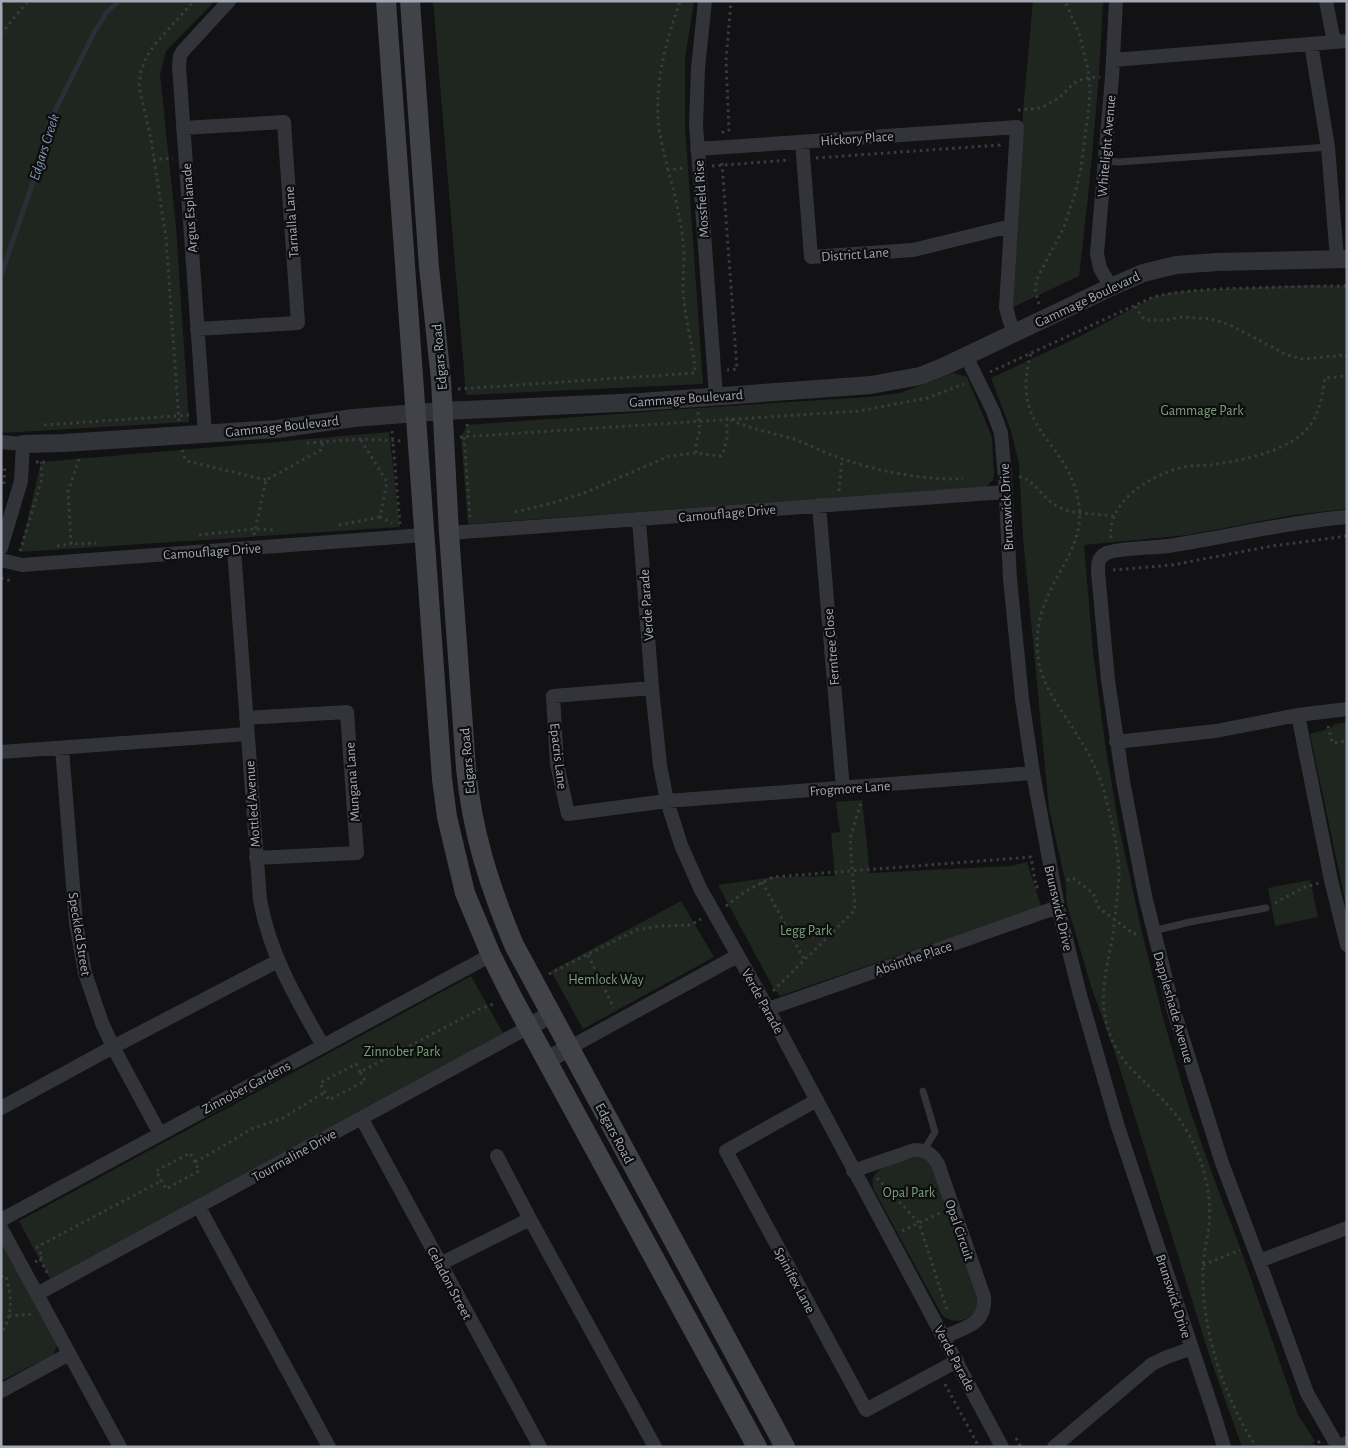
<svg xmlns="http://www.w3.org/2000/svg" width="1348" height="1448" font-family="'Alegreya Sans',sans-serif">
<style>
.green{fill:#1e261f}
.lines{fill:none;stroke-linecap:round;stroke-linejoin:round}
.stream{stroke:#283037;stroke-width:5}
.path{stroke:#393b40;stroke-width:3;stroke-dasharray:2.5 4;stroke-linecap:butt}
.service{stroke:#333439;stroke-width:7}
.minor{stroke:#333439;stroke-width:14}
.tertiary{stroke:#333439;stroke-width:18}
.secondary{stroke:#414349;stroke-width:20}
.labels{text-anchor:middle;stroke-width:4.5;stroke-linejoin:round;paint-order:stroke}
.street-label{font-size:14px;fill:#a3a8b5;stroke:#0d0d0e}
.park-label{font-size:14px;fill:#79a07c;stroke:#0d0d0e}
.water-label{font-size:15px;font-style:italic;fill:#7895b1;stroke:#0d0d0e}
</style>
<rect width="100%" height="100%" fill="#121214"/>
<!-- green -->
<path class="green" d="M6,1H215L166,51L160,74L176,227L189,422L1,433V7Z
M433,1H694L685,59V126L703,384L466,395Z
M1033,1H1103C1099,93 1090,184 1079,276L1011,308L1023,112Z
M1312,285L1347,286V509L1293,515L1188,535L1084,545L1093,652L1105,743L1119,827L1142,932L1162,1014L1187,1101L1210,1168L1241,1250L1298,1415L1315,1441L1309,1447H1242L1210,1358L1115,1053L1091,986L1067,905L1065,880L1049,809L1023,537L1019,464L1011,431L991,378L1081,336L1153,297L1174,292L1197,290Z
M953,373L967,377L992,437L994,476L993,480L986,487L468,524L461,437L467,425L698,408L868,397L900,393Z
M389,432L400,527L20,552L41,462Z
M1347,722V910L1310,734L1331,728L1335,724Z
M862,800L870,873L1011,866L1027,862L1041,906L780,996L774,989L718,885L773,877L835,876L831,833L840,832L836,802Z
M1310,880L1318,917L1275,926L1268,888Z
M681,901L714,957L583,1029L551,971Z
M471,976L503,1033L50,1279L19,1221Z
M921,1157L927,1160L932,1166L977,1298L978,1305L976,1312C965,1321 954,1325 942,1315L874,1190C873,1184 871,1179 875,1174C881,1166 911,1158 921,1157Z
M1,1239L58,1344L53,1355L1,1381Z"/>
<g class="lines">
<!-- stream -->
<path class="stream" d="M1,275L39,165L49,123L95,31L107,12L119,1"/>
<!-- path -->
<path class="path" d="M1,34L28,1
M1018,110L1041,108L1059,98L1074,83L1085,78L1100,77
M722,133L724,131L729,130L726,61L731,1
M816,158L1000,145V143
M153,160L173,158
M722,163L737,369L727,370
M712,166L790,160
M668,170C664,153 659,135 658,117C656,76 667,39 680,1
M1039,304L1035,289L1038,277L1064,227L1076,190L1081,168L1089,106L1090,89L1088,69L1079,33L1065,1
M1135,306L1142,317L1146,320H1166L1182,317L1212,319L1230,325L1287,355L1303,359L1346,355
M1031,354C1008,431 1070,440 1079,505C1084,539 1062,565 1049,593C1040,613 1035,634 1038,656C1041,686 1062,710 1077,735C1090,754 1101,777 1106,799C1112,824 1119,850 1119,875C1118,895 1115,915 1113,934C1109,959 1101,985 1104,1010C1112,1067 1145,1075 1176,1115C1187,1129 1195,1145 1201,1162C1208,1183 1211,1205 1209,1226C1207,1240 1204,1253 1203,1267C1201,1331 1223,1394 1256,1447
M990,372L1153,297C1184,290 1214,289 1246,288C1280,287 1313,286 1347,286
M458,389L695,373C694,348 686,325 684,300C682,286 684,272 684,257C683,227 676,199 668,170L685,168
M698,412L700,431L696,442V453L721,456L723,454L727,438V418C749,429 773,433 797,440C812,446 827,454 843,459C880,472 924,480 963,479
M179,421L166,238L151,139L139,86L141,71L146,58L155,44L194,1
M467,424L469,436
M44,425L190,415
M392,431L400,524
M460,437L859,411L927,398L964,384
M464,437L470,517
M361,440L387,482L380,517L392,523
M307,443L361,439L401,441
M182,450L184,457L187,461L266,480
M79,459L68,492L71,544L96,543
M36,462H49
M1019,477C1032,478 1042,496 1052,503C1070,516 1093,513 1114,516
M4,484L5,465
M839,491L842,459
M515,512L556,502L584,493L669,456L696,453
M339,525L380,517
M199,535L254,529L275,530
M254,535L266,480L321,450L323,442
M1111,538C1107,502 1149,476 1180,468C1190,465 1200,466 1210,465C1239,461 1281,453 1303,433C1319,419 1322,397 1325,378L1347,376L1346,355
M57,546L71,544
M20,551L42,479L41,462
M1113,570L1172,565L1272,546L1347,536
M1,578L11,581
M1328,726L1332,742L1338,743L1347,740
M1067,880L1073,878L1093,893L1099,908L1134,934L1140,932
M762,882L804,959
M1275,903L1305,887L1319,883
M726,906L746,891L773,877L1031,857L1036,887L1041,886
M588,955L614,1008
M549,974L636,930L660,926L691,925L701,919
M773,991L855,910L850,838L862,800
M360,1072L356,1064L320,1083L329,1100L365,1081L360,1072L480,1009L496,1003
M195,1162L190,1153L156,1171L166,1189L199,1171L195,1162L215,1151L251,1129L283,1118L325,1092
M877,1178L919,1223L947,1310
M902,1231L942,1212
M40,1259L48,1274
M35,1262L43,1257L37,1247L161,1181
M1203,1265L1240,1250
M1,1277L6,1276C12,1297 13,1315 1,1334
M9,1316L33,1314
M945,1384L979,1447
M1016,1438L1021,1447
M1313,1447L1320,1441"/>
<!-- service -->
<path class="service" d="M1106,161L1119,162L1328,147
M1153,931L1190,922L1266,908
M923,1091L935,1132L924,1150"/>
<!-- minor -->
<path class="minor" d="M705,1L698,68L696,125L716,396
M1326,1L1334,42
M1311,44L1328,147L1337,259
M1113,60L1347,41
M183,128L284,122L298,323L197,329
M802,142L811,257L913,250L1011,226
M697,149L1017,127L1006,307L1009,319L1014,333
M1111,287L1100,268L1097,254L1112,77L1116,1
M966,356L993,411L1001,433L1005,477L1010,579L1022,699L1033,773L1058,907L1080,995L1118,1127L1214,1414L1224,1447
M205,434L179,66L180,56L183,51L229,1
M1,442L23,444L21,481L1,548
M819,505L843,789
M639,520L652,688L660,765L667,801L681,845L700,888L768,1009L1002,1447
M449,533L1005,492
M234,549L260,900C270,955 296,998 323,1046
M1,560L22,565L424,535
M652,688L553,696L557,764L568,814L667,801L1033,773
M1298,715L1331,880L1347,945
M246,718L347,712L357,853L256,858
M1116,742L1216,731L1298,715L1347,709
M62,748L76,923L85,973L102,1023L113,1047L160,1134
M1,752L247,734
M768,1009L1058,907
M569,1048L737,956
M817,1100L726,1151L866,1410L957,1361
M1,1108L113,1047L278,961
M362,1119L540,1447
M497,1156L530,1219
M853,1171L914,1150C926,1150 931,1153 938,1164L984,1297C986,1325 965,1327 944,1337
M199,1207L329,1447
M1,1220L491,955
M1,1228L120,1447
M1259,1261L1347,1228
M440,1264L530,1219L655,1447
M37,1294L529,1027
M1,1391L69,1354
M1054,1447L1152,1364L1167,1357L1192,1348
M1338,1447L1307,1393L1259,1261L1222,1163L1174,1011L1145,896L1123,781L1108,680L1098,572C1098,563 1098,557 1107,553C1118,548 1154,548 1168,546C1228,537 1286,522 1347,517"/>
<!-- tertiary -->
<path class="tertiary" d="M23,444L64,443L277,429L353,418L443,411L641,402L871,385L920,376L945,366L1111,287L1143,273L1176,265L1217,262L1347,259
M529,1027L551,1014
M547,1060L569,1048
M1345,1447L1347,1445"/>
<!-- secondary -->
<path class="secondary" d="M386,1L442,779L447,817L465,893L491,955L511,995L757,1447
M410,1L429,267L441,380L449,533L466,768C472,832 489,885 514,945L785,1447"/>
</g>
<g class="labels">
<!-- street labels -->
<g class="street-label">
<text transform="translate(857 138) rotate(-4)" y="5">Hickory Place</text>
<text transform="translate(1106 146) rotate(-85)" y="5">Whitelight Avenue</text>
<text transform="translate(701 199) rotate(-94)" y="5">Mossfield Rise</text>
<text transform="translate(189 208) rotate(-94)" y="5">Argus Esplanade</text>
<text transform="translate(291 222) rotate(-94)" y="5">Tarnalla Lane</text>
<text transform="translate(855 254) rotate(-4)" y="5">District Lane</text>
<text transform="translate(1087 299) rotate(-25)" y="5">Gammage Boulevard</text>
<text transform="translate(439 357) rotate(-95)" y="5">Edgars Road</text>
<text transform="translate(686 398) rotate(-4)" y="5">Gammage Boulevard</text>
<text transform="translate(282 426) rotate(-6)" y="5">Gammage Boulevard</text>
<text transform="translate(1006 507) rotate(-93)" y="5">Brunswick Drive</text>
<text transform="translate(727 513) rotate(-5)" y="5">Camouflage Drive</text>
<text transform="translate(212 551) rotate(-4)" y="5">Camouflage Drive</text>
<text transform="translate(646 605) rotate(-94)" y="5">Verde Parade</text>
<text transform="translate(831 647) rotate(-95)" y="5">Ferntree Close</text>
<text transform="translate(559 756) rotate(83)" y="5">Epacris Lane</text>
<text transform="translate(467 761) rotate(-95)" y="5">Edgars Road</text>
<text transform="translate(352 782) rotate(-94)" y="5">Mungana Lane</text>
<text transform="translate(850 788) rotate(-4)" y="5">Frogmore Lane</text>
<text transform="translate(252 804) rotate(-94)" y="5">Mottled Avenue</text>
<text transform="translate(1059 908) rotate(77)" y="5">Brunswick Drive</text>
<text transform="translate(80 934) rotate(81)" y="5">Speckled Street</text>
<text transform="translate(913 958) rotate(-19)" y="5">Absinthe Place</text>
<text transform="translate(763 1001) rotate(61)" y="5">Verde Parade</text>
<text transform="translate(1174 1007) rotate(74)" y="5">Dappleshade Avenue</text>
<text transform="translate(246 1087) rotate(-28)" y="5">Zinnober Gardens</text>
<text transform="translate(615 1133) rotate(62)" y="5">Edgars Road</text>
<text transform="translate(294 1155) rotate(-29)" y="5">Tourmaline Drive</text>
<text transform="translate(960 1230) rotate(71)" y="5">Opal Circuit</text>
<text transform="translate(795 1280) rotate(62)" y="5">Spinifex Lane</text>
<text transform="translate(450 1283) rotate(62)" y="5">Celadon Street</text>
<text transform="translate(1174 1296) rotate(72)" y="5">Brunswick Drive</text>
<text transform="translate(955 1358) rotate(62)" y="5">Verde Parade</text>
</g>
<!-- park labels -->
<g class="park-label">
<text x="1202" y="415">Gammage Park</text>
<text x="806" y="935">Legg Park</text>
<text x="606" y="984">Hemlock Way</text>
<text x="402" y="1056">Zinnober Park</text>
<text x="909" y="1197">Opal Park</text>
</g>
<!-- water labels -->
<g class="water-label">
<text transform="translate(44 147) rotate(-72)" y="5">Edgars Creek</text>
</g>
</g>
<!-- border -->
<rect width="1348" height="1448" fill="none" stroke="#a3a8b5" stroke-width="5"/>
</svg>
